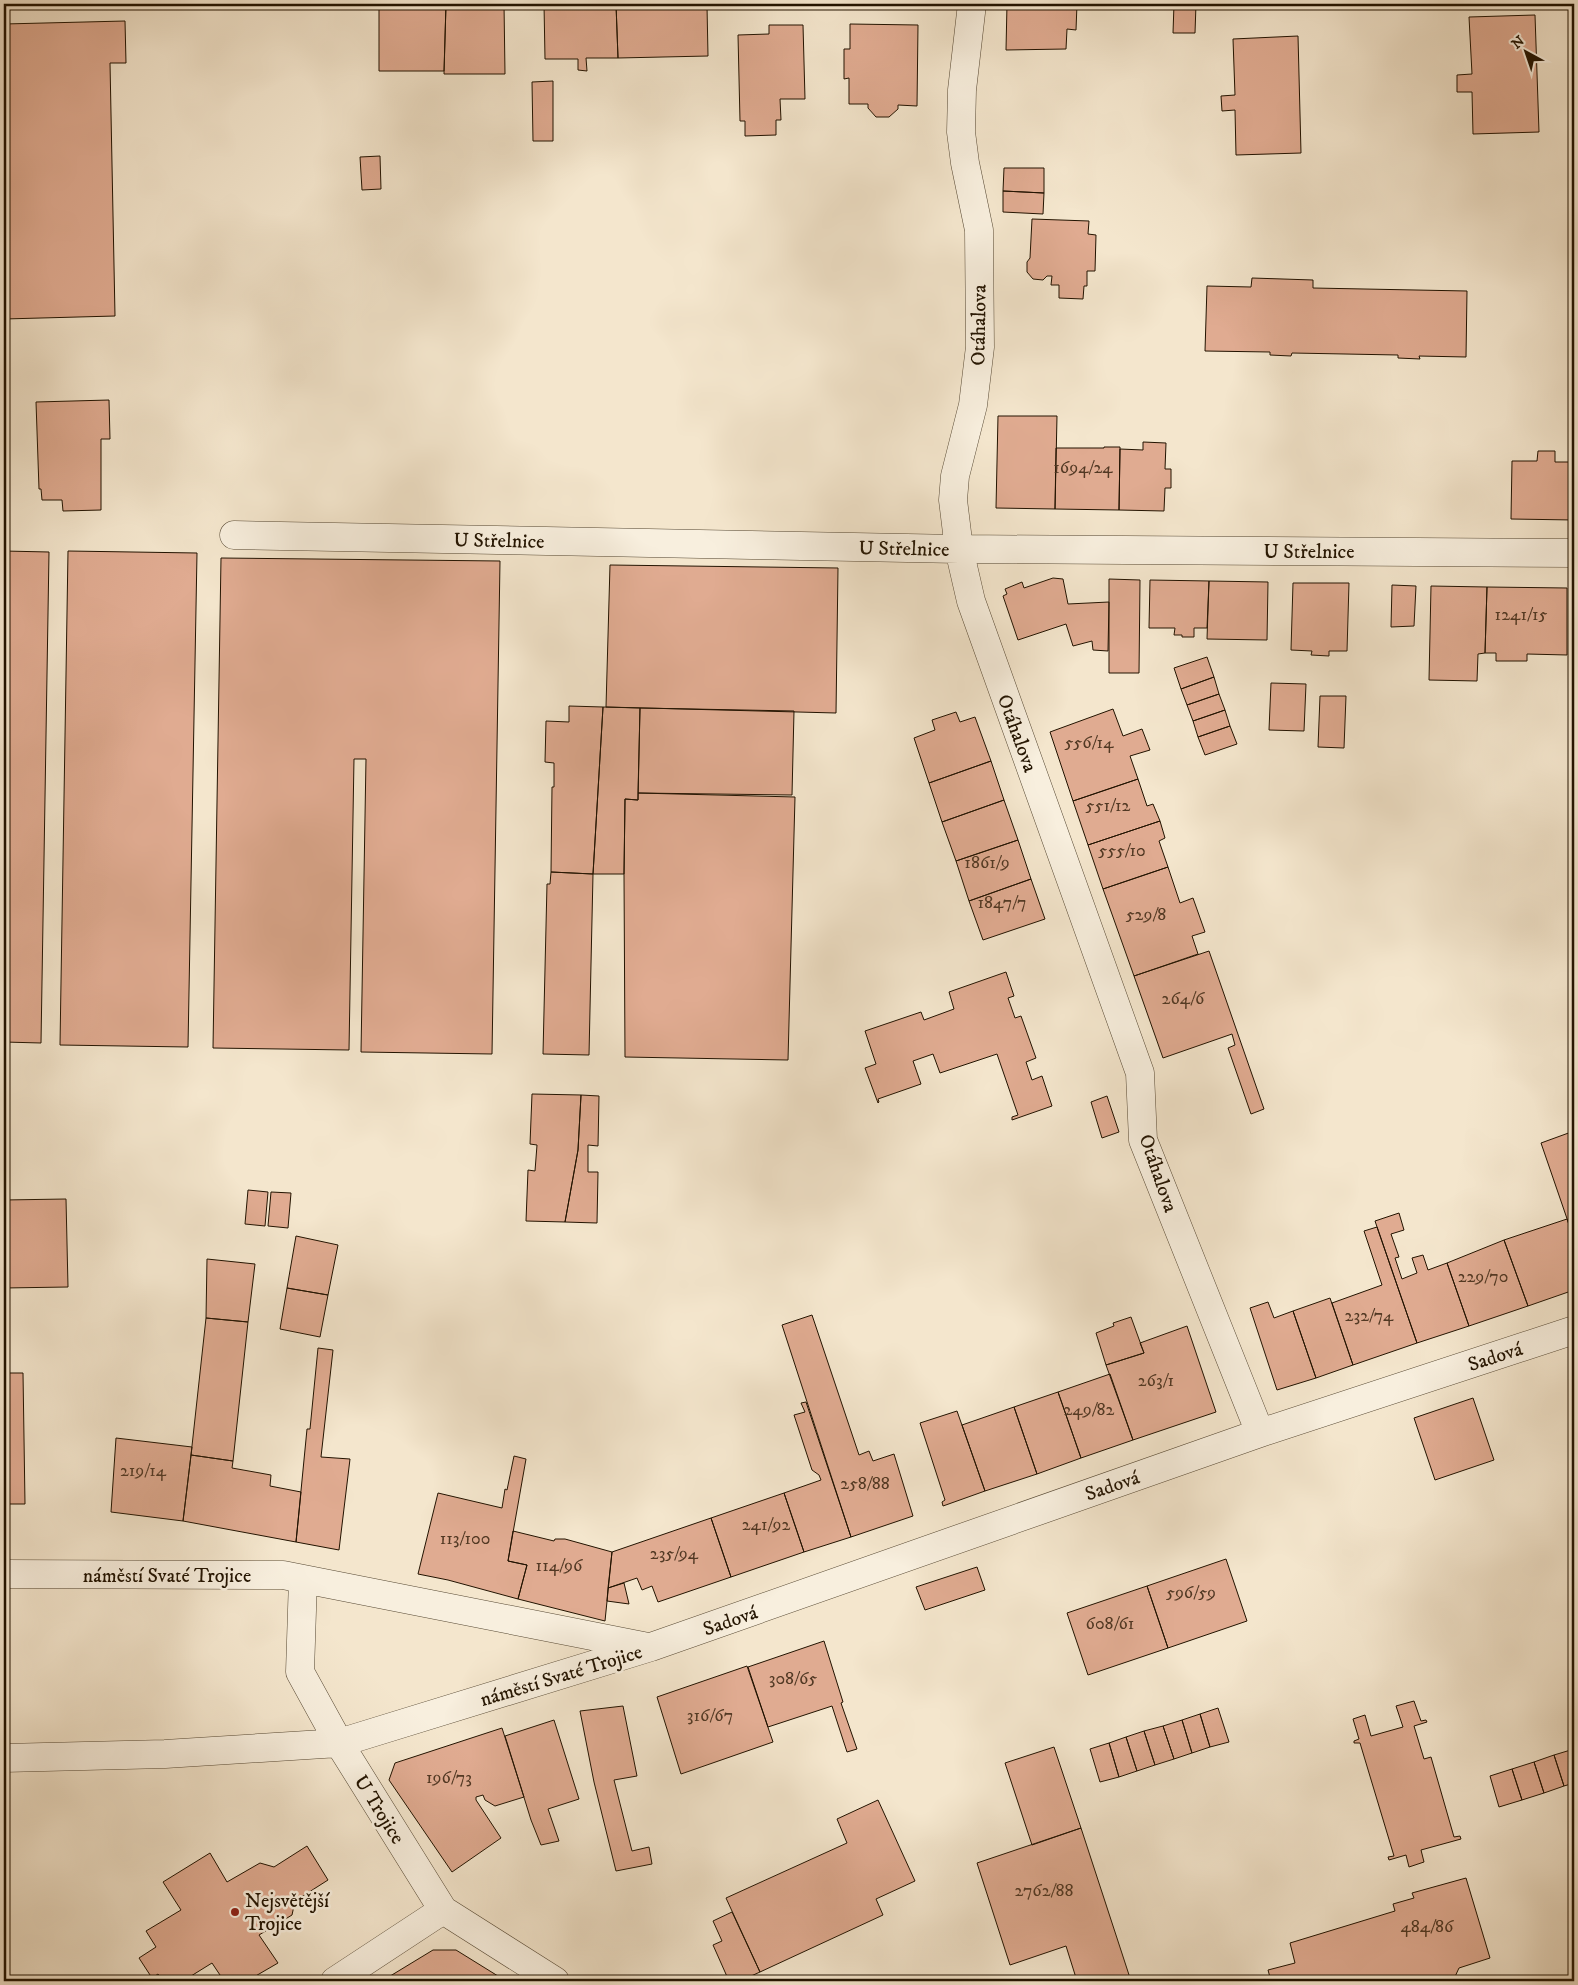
<svg xmlns="http://www.w3.org/2000/svg" width="1578" height="1985" font-family="'IM FELL DW Pica',serif">
<style>
.building{fill:#e0ab91;stroke:#221300}
.lines{fill:none;stroke-linecap:round;stroke-linejoin:round}
.minor-casing{stroke:#564833;stroke-width:29}
.minor{stroke:#f8efde;stroke-width:28}
.poi-dot{fill:#8f2418;stroke:#f8efde;stroke-width:2}
.labels{text-anchor:middle;stroke-width:5;stroke-linejoin:round;paint-order:stroke}
.number-label{font-size:18px;fill:#523924}
.street-label{font-size:20px;fill:#221300;stroke:#f8efde}
.poi-label{font-size:20px;fill:#221300;stroke:#f8efde;text-anchor:start}
</style>
<rect width="100%" height="100%" fill="#f4e6cd"/>
<filter id="stains"><feTurbulence type="fractalNoise" baseFrequency=".004" numOctaves="4"/><feColorMatrix values="0 0 0 0 .2 0 0 0 0 .09 0 0 0 0 .02 0 0 0 .5 -.17"/></filter>
<radialGradient id="worn" r=".72"><stop offset=".6" stop-color="#630" stop-opacity="0"/><stop offset="1" stop-color="#630" stop-opacity=".3"/></radialGradient>
<!-- building -->
<path class="building" d="M379,4H446L444,71H379Z
M446,4H504L505,74H444Z
M544,4H616L618,58H586L587,71L578,70V59H545Z
M616,4H708L707,6L708,56L618,58Z
M1007,4H1077L1076,30L1067,29L1066,49L1006,50Z
M1174,4H1196L1195,33H1173Z
M1535,15L1539,132L1473,134L1472,92H1457V75L1472,74L1469,17Z
M125,21L126,63H110L115,316L4,319V24Z
M850,24L918,25L917,106L898,105V109L889,117H876L868,108V104H849V78L844,79V49H850Z
M769,25H803L805,99H780L781,120H776V135L745,136V121H740L738,35L769,34Z
M1298,36L1301,153L1236,155L1235,110L1222,111L1221,96L1235,95L1233,39Z
M553,81V141H533L532,82Z
M380,156L381,189L362,190L360,157Z
M1004,168H1044V193L1003,191Z
M1003,191L1044,193L1043,214L1003,212Z
M1032,219L1089,221L1088,234L1096,235L1095,271H1087V286H1084L1083,299L1059,298V285H1051L1052,276H1047L1043,280L1033,279L1027,272V262L1030,258Z
M1252,278L1313,280V288L1467,291L1466,357L1419,356L1420,359L1398,358V355L1292,353L1291,356L1270,355V352L1205,351L1207,286L1251,287Z
M109,400L110,439H101V510L63,511L62,500H42L41,489H39L36,402Z
M998,416H1057L1055,509L996,508Z
M1143,442L1166,443L1165,469H1171V488H1165L1164,511L1119,510L1120,449L1143,450Z
M1104,447H1120L1119,510L1055,509L1056,448H1104Z
M1538,451H1555V462H1574V520L1511,519L1512,461H1537Z
M4,551L49,552L41,1043L4,1042Z
M68,551L197,553L188,1047L60,1045Z
M221,558L500,561L492,1054L361,1052L366,759H354L349,1050L213,1048Z
M610,565L838,568L836,713L606,707Z
M1053,578L1063,579L1068,604L1109,602L1108,651L1093,650L1092,641L1073,646L1066,624L1018,640L1003,596L1007,594L1005,589L1022,582L1024,588Z
M1109,579L1140,580L1139,673H1109Z
M1150,580L1209,581L1207,628H1194V637H1182V635H1174L1175,628H1149Z
M1209,581L1268,582L1267,640L1207,639Z
M1293,583H1349L1347,651H1329V656L1311,655L1312,651L1291,650Z
M1392,585L1416,586L1414,626L1391,627Z
M1431,586L1487,587L1485,653L1478,654L1477,681L1429,680Z
M1487,587L1567,588V655L1527,654V661H1496V653H1485Z
M1207,657L1214,677L1181,689L1174,668Z
M1214,677L1219,694L1187,705L1181,689Z
M1271,683L1306,684L1304,731L1269,730Z
M1219,694L1225,710L1193,721L1187,705Z
M1320,696H1346L1344,748L1318,747Z
M569,706L603,707L593,874L551,872L552,787H554V763L545,762L546,721L569,722Z
M603,707L640,708L638,800L625,799L624,874H593Z
M640,708L794,711L792,795L638,793Z
M1113,709L1123,736L1142,729L1150,750L1130,756L1138,779L1073,801L1050,732Z
M1225,710L1230,726L1198,737L1193,721Z
M956,712L960,722L975,717L991,761L929,783L914,738L935,730L932,720Z
M1230,726L1237,744L1205,755L1198,737Z
M991,761L1004,800L942,822L929,783Z
M1138,779L1147,806L1153,804L1160,821L1088,845L1073,801Z
M638,793L795,797L788,1060L625,1057L624,874L625,799L638,800Z
M1004,800L1018,840L956,861L942,822Z
M1160,821L1165,838L1159,841L1168,867L1103,889L1088,845Z
M1018,840L1031,879L969,901L956,861Z
M1168,867L1180,903L1193,898L1205,932L1192,936L1198,954L1134,976L1103,889Z
M551,872L593,874L589,1055L543,1054L547,884H550Z
M1031,879L1045,919L983,940L969,901Z
M1209,951L1264,1109L1251,1114L1228,1048L1235,1045L1232,1034L1163,1058L1134,976Z
M1006,972L1014,996L1008,998L1015,1018L1021,1016L1036,1058L1026,1062L1032,1080L1042,1076L1052,1106L1012,1120V1117L1018,1115L997,1054L940,1073L933,1054L913,1061L921,1084L878,1099L879,1102L878,1103L865,1068L876,1064L865,1031L921,1012L924,1020L954,1009L949,992Z
M532,1094L581,1095L578,1150L565,1222L526,1221L528,1170L535,1171L537,1145L530,1144Z
M581,1095L599,1096L598,1146L588,1145V1172H598L597,1223L565,1222L578,1150Z
M1107,1096L1119,1132L1102,1138L1091,1102Z
M1574,1131V1239L1541,1143Z
M248,1190L268,1192L265,1226L245,1224Z
M271,1192L291,1193L288,1228L268,1226Z
M66,1199L68,1287L4,1288V1200Z
M1399,1213L1404,1230L1391,1234L1399,1257L1395,1258L1402,1279L1417,1273L1412,1258L1423,1255L1428,1270L1447,1263L1469,1326L1417,1343L1375,1221Z
M1567,1219L1574,1239V1290L1528,1306L1504,1240Z
M1377,1227L1417,1343L1353,1365L1332,1303L1382,1285L1364,1231Z
M296,1236L338,1245L328,1295L287,1288Z
M1504,1240L1528,1306L1469,1326L1447,1263Z
M207,1259L255,1264L248,1322L206,1318Z
M287,1288L328,1295L320,1337L280,1329Z
M1330,1298L1353,1365L1316,1378L1293,1311Z
M1268,1302L1274,1318L1293,1311L1316,1378L1277,1390L1250,1308Z
M812,1315L859,1455L869,1451L873,1461L894,1454L913,1516L851,1537L782,1325Z
M1131,1317L1144,1353L1106,1365L1096,1333L1114,1326L1113,1323Z
M206,1318L248,1322L233,1461L191,1455Z
M1187,1326L1216,1412L1133,1440L1106,1365L1144,1353L1140,1343Z
M318,1348L333,1350L321,1457L350,1459L339,1550L296,1542L307,1429H310Z
M4,1373H23L25,1504H4Z
M1110,1374L1133,1440L1081,1458L1058,1392Z
M1058,1392L1081,1458L1037,1474L1014,1407Z
M1473,1398L1494,1460L1435,1480L1414,1418Z
M806,1402L851,1537L804,1552L784,1493L821,1480L819,1475L812,1470L794,1415L805,1412L801,1403Z
M1014,1407L1037,1474L985,1491L962,1425Z
M957,1411L985,1491L943,1506L942,1502L945,1500L920,1423Z
M116,1438L192,1447L183,1521L111,1512Z
M191,1455L233,1461L232,1468L271,1475L270,1486L301,1492L296,1542L183,1521Z
M514,1456L526,1459L508,1561L527,1565L518,1599L448,1580L418,1574L438,1493L502,1508L505,1489L507,1490Z
M784,1493L804,1552L731,1577L711,1518Z
M711,1518L731,1577L658,1602L652,1586L642,1590L637,1578L608,1588L612,1552Z
M513,1531L554,1541L555,1539H565L612,1552L605,1621L518,1599L527,1565L508,1561Z
M1226,1559L1247,1621L1168,1648L1147,1586Z
M977,1567L985,1590L925,1610L916,1587Z
M624,1583L629,1604L607,1601L608,1588Z
M1147,1586L1168,1648L1088,1675L1067,1613Z
M824,1641L843,1702L841,1703L857,1749L847,1752L832,1706L768,1727L748,1667Z
M747,1666L773,1742L681,1774L657,1697Z
M1414,1701L1421,1721L1426,1720L1427,1722L1414,1726L1424,1759L1431,1757L1454,1837L1460,1836L1461,1839L1421,1850L1424,1862L1409,1867L1406,1855L1389,1860L1388,1857L1394,1856L1360,1743H1354V1741L1359,1739L1353,1719L1365,1715L1371,1736L1403,1727L1396,1706Z
M623,1706L637,1776L614,1780L632,1851L649,1847L652,1864L616,1871L594,1782L580,1711Z
M1218,1708L1229,1742L1210,1747L1200,1714Z
M1200,1714L1210,1747L1192,1753L1182,1720Z
M554,1720L579,1799L548,1809L559,1841L541,1845L531,1820L505,1736Z
M1182,1720L1192,1753L1174,1759L1163,1726Z
M1163,1726L1174,1759L1155,1765L1144,1731Z
M502,1728L524,1797L495,1806L485,1800L483,1795L476,1797V1800L501,1838L452,1872L389,1780L395,1763Z
M1144,1731L1155,1765L1137,1771L1126,1737Z
M1126,1737L1137,1771L1119,1777L1109,1743Z
M1109,1743L1119,1777L1100,1782L1090,1749Z
M1054,1747L1081,1828L1032,1845L1005,1763Z
M1574,1749V1783L1564,1786L1554,1755Z
M1554,1755L1564,1786L1544,1793L1534,1762Z
M1534,1762L1544,1793L1522,1800L1512,1769Z
M1512,1769L1522,1800L1499,1807L1490,1776Z
M878,1800L915,1881L876,1899L883,1915L760,1972L726,1898L847,1843L837,1819Z
M1081,1828L1131,1981H1077L1066,1946L1010,1965L977,1863Z
M307,1846L328,1880L295,1901L292,1915L259,1935L278,1963L247,1981H224L212,1963L183,1981H177L174,1976L170,1979L163,1980L158,1974L152,1978L139,1958L156,1947L146,1931L181,1910L163,1882L210,1853L227,1882L260,1863L274,1867Z
M1466,1878L1490,1958L1459,1968L1453,1981H1426L1424,1979L1415,1981H1271L1268,1970L1295,1963L1290,1943L1395,1911L1393,1904L1414,1898L1412,1893Z
M732,1912L760,1972L740,1981H729L713,1945L722,1941L713,1921Z
M433,1950H456L506,1981H382Z"/>
<g class="lines">
<!-- minor casing -->
<g class="minor-casing">
<path id="minor" d="M972,4L962,90L961,132L965,163L979,230L980,347L973,405L955,476L953,500L959,549L971,601L1140,1073L1143,1140L1260,1433
M234,535L959,549L1574,553
M4,1574L283,1575L648,1647
M303,1579L300,1672L339,1743L443,1910L555,1981
M4,1758L165,1754L339,1743L651,1647L1260,1433L1574,1330
M335,1981L443,1910"/>
</g>
<!-- minor -->
<use href="#minor" class="minor"/>
</g>
<!-- markers -->
<circle class="poi-dot" cx="235" cy="1912" r="5"/>
<g class="labels">
<!-- number labels -->
<g class="number-label">
<text x="1083" y="473">1694/24</text>
<text x="1521" y="620">1241/15</text>
<text x="1089" y="748">556/14</text>
<text x="1108" y="811">551/12</text>
<text x="1122" y="856">555/10</text>
<text x="987" y="868">1861/9</text>
<text x="1002" y="908">1847/7</text>
<text x="1146" y="920">529/8</text>
<text x="1183" y="1004">264/6</text>
<text x="1483" y="1282">229/70</text>
<text x="1369" y="1321">232/74</text>
<text x="1156" y="1386">263/1</text>
<text x="1089" y="1415">249/82</text>
<text x="143" y="1476">219/14</text>
<text x="865" y="1489">258/88</text>
<text x="766" y="1530">241/92</text>
<text x="465" y="1544">113/100</text>
<text x="674" y="1559">235/94</text>
<text x="559" y="1571">114/96</text>
<text x="1191" y="1598">596/59</text>
<text x="1110" y="1629">608/61</text>
<text x="793" y="1684">308/65</text>
<text x="710" y="1721">316/67</text>
<text x="449" y="1783">196/73</text>
<text x="1044" y="1896">2762/88</text>
<text x="1427" y="1932">484/86</text>
</g>
<!-- street labels -->
<g class="street-label">
<text transform="translate(978 325) rotate(-89)" y="7">Otáhalova</text>
<text transform="translate(499 540) rotate(1)" y="7">U Střelnice</text>
<text transform="translate(904 548) rotate(1)" y="7">U Střelnice</text>
<text x="1309" y="558">U Střelnice</text>
<text transform="translate(1018 733) rotate(70)" y="7">Otáhalova</text>
<text transform="translate(1159 1173) rotate(71)" y="7">Otáhalova</text>
<text transform="translate(1495 1356) rotate(-18)" y="7">Sadová</text>
<text transform="translate(1112 1485) rotate(-19)" y="7">Sadová</text>
<text x="167" y="1582">náměstí Svaté Trojice</text>
<text transform="translate(730 1620) rotate(-19)" y="7">Sadová</text>
<text transform="translate(561 1675) rotate(-17)" y="7">náměstí Svaté Trojice</text>
<text transform="translate(380 1809) rotate(58)" y="7">U Trojice</text>
</g>
<!-- poi labels -->
<g class="poi-label">
<text x="245" y="1907">Nejsvětější<tspan x="245" dy="23">Trojice</tspan></text>
</g>
</g>
<!-- margin -->
<rect width="1578" height="1985" fill="none" stroke="#f4e6cd" stroke-width="20"/>
<rect x="5" y="5" width="1568" height="1975" fill="none" stroke="#221300" stroke-width="2.5"/>
<rect x="10" y="10" width="1558" height="1965" fill="none" stroke="#221300"/>
<!-- north arrow -->
<g transform="translate(1526 52) rotate(320)" stroke="#f8efde" stroke-width="4" paint-order="stroke">
<path d="M0-4L9 19L0 12L-9 19Z" fill="#221300"/>
<text y="-8" font-size="14" font-weight="bold" text-anchor="middle" fill="#221300">N</text>
</g>
<rect width="100%" height="100%" filter="url(#stains)"/>
<rect width="100%" height="100%" fill="url(#worn)"/>
</svg>
